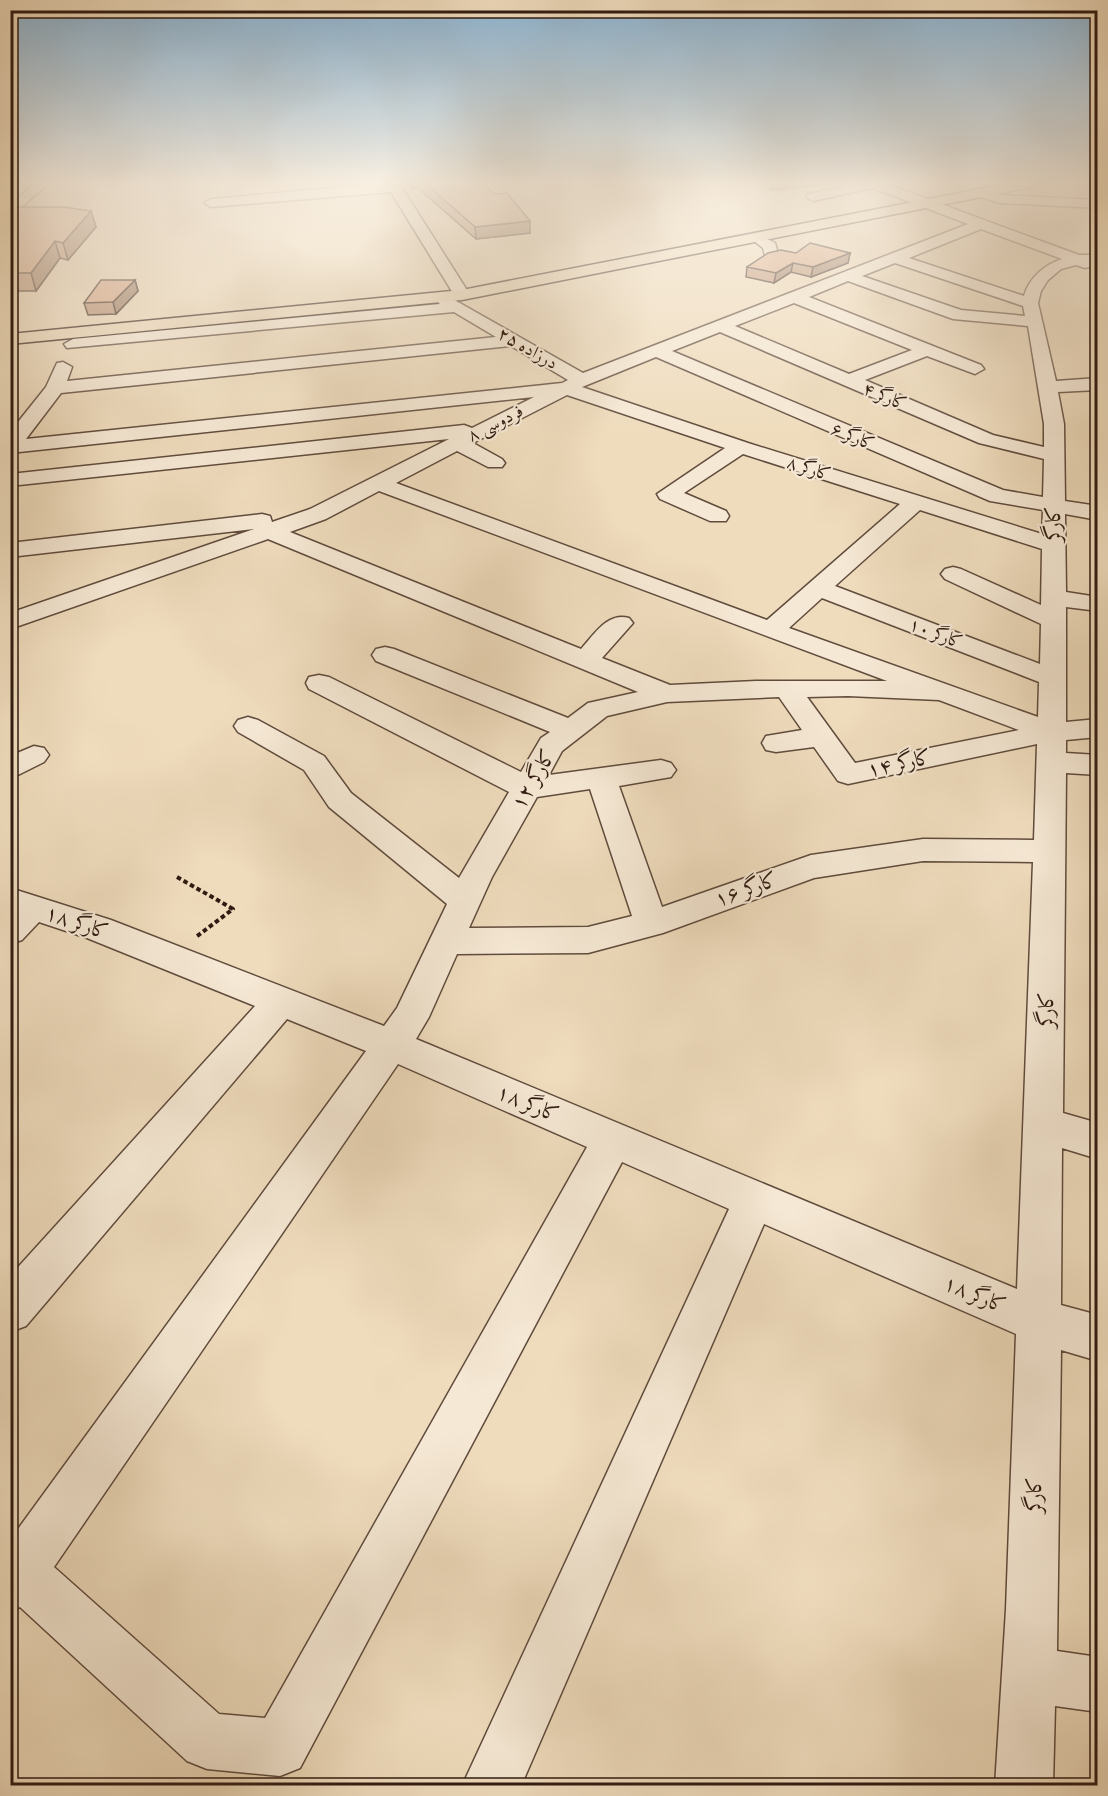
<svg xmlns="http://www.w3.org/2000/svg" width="1108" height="1796" font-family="'EB Garamond',Amiri,serif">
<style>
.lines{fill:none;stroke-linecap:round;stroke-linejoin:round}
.minor-casing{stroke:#604b3d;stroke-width:3}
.major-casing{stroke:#301b12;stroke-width:3}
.path{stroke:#301b12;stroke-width:4;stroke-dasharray:4.5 3;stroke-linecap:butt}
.minor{fill:#f5e8d4;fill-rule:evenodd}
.major{fill:#efdcbd;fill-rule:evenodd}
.wall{fill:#bb9073;stroke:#301b12;stroke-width:1.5}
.shaded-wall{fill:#99765e;stroke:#301b12;stroke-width:1.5}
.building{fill:#daa886;stroke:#301b12;stroke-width:1.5}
.labels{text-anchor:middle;stroke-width:4.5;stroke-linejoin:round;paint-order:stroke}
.far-street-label{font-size:18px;fill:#301b12;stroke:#f5e8d4}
.street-label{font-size:21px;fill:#301b12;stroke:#f5e8d4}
</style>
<rect width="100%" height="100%" fill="#efdcbd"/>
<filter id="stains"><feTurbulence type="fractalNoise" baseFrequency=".00333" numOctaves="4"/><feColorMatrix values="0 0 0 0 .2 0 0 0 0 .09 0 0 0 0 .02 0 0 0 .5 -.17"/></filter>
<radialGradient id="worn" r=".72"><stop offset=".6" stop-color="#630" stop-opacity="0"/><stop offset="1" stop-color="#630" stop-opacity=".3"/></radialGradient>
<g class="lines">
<!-- minor casing -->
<g class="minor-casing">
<path id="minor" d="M386,183H399L470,295L468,298H456L391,192L211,207L204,203L211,199Z
M859,183H884L1079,255H1098V265L1085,268L1076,265L1061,269L1048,280L1041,291L1038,303L1056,381L1098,378V390L1058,392L1064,424L1065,501L1098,506V520L1065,514L1066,592L1098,597V611L1066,607V722L1098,719V737L1066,740V753L1098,755V775L1066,773L1063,1113L1098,1123V1159L1062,1148L1061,1305L1098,1315V1361L1061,1350L1057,1651L1098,1657V1712L1055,1706L1053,1786H995L1006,1609L1016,1334L764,1224L521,1786H462L729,1209L622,1162L300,1768L280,1776L207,1769L187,1761L20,1607L10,1611V1540L366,1051L287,1019L26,1326L10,1332V1276L255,1006L87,938L39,922L22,940L10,944V888L111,920L384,1026L397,1008L447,904L329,807L304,770L238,732L234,726L238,720L248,717L258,720L324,756L351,793L459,878L509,792L309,689L306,683L309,677L319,675L329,677L521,772L541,738L550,732L376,661L372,655L376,649L385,647L394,649L568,718L588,703L638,692L268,539L10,629V613L254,529L10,557V543L262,514L270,516L272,522L310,509L449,439L10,486V474L464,425L472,428L534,397L10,453V432L46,387L57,363L63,362L72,367L67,381L496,337L454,312L67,348L64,344L73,339L440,304L434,298L442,293L583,373L968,224L873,188L813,201L806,197L808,194ZM981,229L1062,259C1044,265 1029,278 1024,296L909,258ZM895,263L1023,306L1025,316L961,310L862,276ZM848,281L953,319L1028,326L1044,424V447L993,435L865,380L927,356L975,374L984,369L981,365L809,297ZM794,303L912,350L849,374L735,326ZM720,332L979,443L1044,459L1043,497L1003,490L672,351ZM511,346L568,380L562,383L26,439L61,393ZM656,357L990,501L1043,510L1042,534L748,443L582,387ZM567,395L725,448L657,494L660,499L710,521H726L729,516L726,511L684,493L743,454L900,504L767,620L396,483L457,451L488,467H502L505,463L502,459L473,443ZM379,491L887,681H756L670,685L602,658L633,623L629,618C607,612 594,635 581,649L290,532L326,519ZM920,510L1042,549L1041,605L961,569L953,567L945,569L941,574L945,579L1041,624L1040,664L835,586ZM822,598L1039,682L1038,717L789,628ZM848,696L939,700L1019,730L855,763L807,697ZM779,697L802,730L766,736L762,743L766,750L776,752L814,747L838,781L848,784L1037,744L1034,840L923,839L811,855L662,907L619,786L671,777L676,770L671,763L661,760L549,775L562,751L607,716L667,702ZM590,789L632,916L588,927L469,928L492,877L537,797ZM923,861L1033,862L1017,1289L416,1039L429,1017L457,954L588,953L663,933L814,878ZM398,1064L587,1147L265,1718L219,1714L54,1567Z
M982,189L1001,195L1098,200V208L1000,203L977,196L975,193Z
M756,233L775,243L779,257L776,260H766L763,248L749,237Z
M34,746L44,748L49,755L44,762L10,779V756Z"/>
</g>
<!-- major casing -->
<g class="major-casing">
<path id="major" d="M35,183H49L10,217V205Z
M1011,183H1038L1032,187L462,300L10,344V334L462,290Z"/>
</g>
<!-- path -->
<path class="path" d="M177,877L233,909L196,937"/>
<!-- minor -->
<use href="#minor" class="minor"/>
<!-- major -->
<use href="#major" class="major"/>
</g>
<!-- wall -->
<path class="wall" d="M407,183H484L530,233L476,239L418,188H412Z
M758,183H839L772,190Z
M10,207L91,211L96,227L68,260L60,258L36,291H10Z
M796,253H850L848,263L811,277L791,272L774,283L746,277L747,267Z
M135,280L138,291L116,314L88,315L84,303Z"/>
<!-- shaded-wall -->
<path class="shaded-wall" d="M411,183H418V188H412Z
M772,183H839L772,190Z
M91,211L96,227L68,260L63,243Z
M530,221V233L476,239L475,227Z
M55,241L60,258L36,291L31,273Z
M850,253L848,263L811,277L813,267Z
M793,263L791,272L774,283L776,273Z
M135,280L138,291L116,314L113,302Z"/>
<!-- building -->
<path class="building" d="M425,183H484L494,194L507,193L530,221L475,227Z
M10,207H64L91,211L63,243L55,241L31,273H10Z
M810,243L850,253L813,267L793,263L776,273L747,267L768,253L781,250L796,253Z
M101,280H135L113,302L84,303Z"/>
<!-- sky -->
<linearGradient id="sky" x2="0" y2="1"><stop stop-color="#8bb6d7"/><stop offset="0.42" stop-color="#f8efe1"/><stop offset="1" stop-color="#f8efe1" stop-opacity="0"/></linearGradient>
<rect width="1108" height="435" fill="url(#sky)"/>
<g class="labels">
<!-- far-street labels -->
<g class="far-street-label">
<text transform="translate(528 348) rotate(30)" y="6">درزاده ۲۵</text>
<text transform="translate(885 396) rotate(23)" y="6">کارگر ۴</text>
<text transform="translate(495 423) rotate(-27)" y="6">فردوسی ۸</text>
<text transform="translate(853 436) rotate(23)" y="6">کارگر ۶</text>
<text transform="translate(809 468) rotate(18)" y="6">کارگر ۸</text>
<text transform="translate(936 633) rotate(21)" y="6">کارگر ۱۰</text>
</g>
<!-- street labels -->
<g class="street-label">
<text transform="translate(1053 524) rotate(-90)" y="7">کارگر</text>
<text transform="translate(899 763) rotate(-12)" y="7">کارگر ۱۴</text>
<text transform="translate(533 779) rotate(-59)" y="7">کارگر ۱۲</text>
<text transform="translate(746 889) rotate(-19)" y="7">کارگر ۱۶</text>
<text transform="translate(77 922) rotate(19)" y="7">کارگر ۱۸</text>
<text transform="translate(1046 1010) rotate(-89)" y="7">کارگر</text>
<text transform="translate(528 1103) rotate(23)" y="7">کارگر ۱۸</text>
<text transform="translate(975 1294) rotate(23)" y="7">کارگر ۱۸</text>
<text transform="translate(1034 1495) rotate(-89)" y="7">کارگر</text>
</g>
</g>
<!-- margin -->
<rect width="1108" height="1796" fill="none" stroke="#efdcbd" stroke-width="36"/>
<rect x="12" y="12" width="1084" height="1772" fill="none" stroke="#301b12" stroke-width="3"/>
<rect x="18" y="18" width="1072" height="1760" fill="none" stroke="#301b12" stroke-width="1.5"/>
<rect width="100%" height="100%" filter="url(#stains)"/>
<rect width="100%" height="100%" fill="url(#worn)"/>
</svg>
